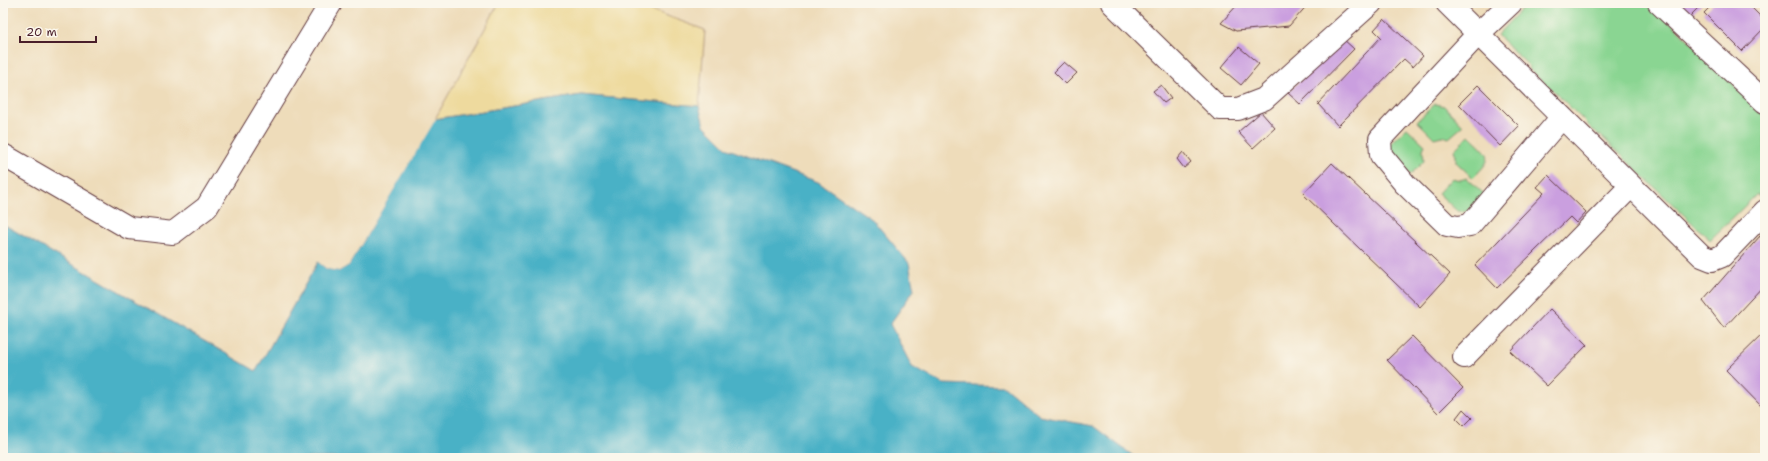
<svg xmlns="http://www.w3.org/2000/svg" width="1768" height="461" font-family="'Shantell Sans',sans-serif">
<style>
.green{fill:#8ad592;stroke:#6a7a5e}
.sand{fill:#eeda9e;stroke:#9c7c64}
.water{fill:#48b1c6;stroke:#496878}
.pier{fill:#eedcba}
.building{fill:#ca9fdf}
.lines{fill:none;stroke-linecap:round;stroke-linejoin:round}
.minor-casing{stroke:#633b40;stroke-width:24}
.minor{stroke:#fff;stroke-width:22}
</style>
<rect width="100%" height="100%" fill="#fbf7ec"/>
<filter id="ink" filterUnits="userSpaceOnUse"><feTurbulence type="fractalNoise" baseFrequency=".025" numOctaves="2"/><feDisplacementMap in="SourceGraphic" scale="8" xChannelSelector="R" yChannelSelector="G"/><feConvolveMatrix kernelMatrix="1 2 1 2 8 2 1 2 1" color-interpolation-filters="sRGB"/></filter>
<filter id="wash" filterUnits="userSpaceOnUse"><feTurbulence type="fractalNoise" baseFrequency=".012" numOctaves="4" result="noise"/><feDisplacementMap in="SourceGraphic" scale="16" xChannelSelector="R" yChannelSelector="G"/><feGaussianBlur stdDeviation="0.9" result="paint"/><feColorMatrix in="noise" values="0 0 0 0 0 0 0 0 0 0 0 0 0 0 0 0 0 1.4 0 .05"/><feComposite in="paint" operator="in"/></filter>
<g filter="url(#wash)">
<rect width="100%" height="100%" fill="#eedcba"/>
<!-- green -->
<path class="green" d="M1527,3H1651L1765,115V189L1758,196L1757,194L1710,240L1600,135L1599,136L1552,89L1546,85L1529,69L1530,67L1497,35Z
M1435,104L1444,106L1463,126L1449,138L1442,136L1434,138L1417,121Z
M1407,128L1425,145L1423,149L1424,161L1410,175L1391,156L1388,146Z
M1469,135C1490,156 1496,155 1473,178L1456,162V156L1454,150Z
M1452,178L1460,180L1467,178L1484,194L1467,212L1457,211L1438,193Z"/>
<!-- sand -->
<path class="sand" d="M499,3H632L705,30L699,106L581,95L435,119Z"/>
<!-- water -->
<path class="water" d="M581,95L699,106L704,125L728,149L818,182L873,220L909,263L914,290L890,324L912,367L944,384L1004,386L1040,416L1093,426L1136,458H3V224L256,371L318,262L327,269L339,271L349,265L435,119Z"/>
<!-- pier -->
<path class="pier" d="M437,117L349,265L339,271L327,269L318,262L319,261L328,267L339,269L347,264L434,118Z"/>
<g id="blocks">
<!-- building -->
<path class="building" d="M1239,3H1309L1289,26L1236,31L1221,23Z
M1668,3H1703L1684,22Z
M1714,3H1747L1765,21V27L1742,51L1704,13Z
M1384,19L1423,56L1413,67L1404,59L1338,126L1318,104L1381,37L1374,30Z
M1342,38L1354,49L1300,104L1288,93Z
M1239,47L1259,64L1241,85L1221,68Z
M1064,62L1077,73L1066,84L1054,72Z
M1161,85L1171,98L1164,103L1153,91Z
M1478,85L1519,126L1500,146L1459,104Z
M1261,112L1275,128L1253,148L1238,132Z
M1183,152L1191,162L1184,168L1177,159Z
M1332,163L1450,274L1420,307L1303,194Z
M1548,175L1586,212L1576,223L1570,217L1497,288L1475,265L1544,193L1537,187Z
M1760,236L1765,243V284L1724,328L1703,301Z
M1550,309L1587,345L1547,386L1510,351Z
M1765,332V410L1726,370Z
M1412,336L1463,388L1438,413L1387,360Z
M1463,409L1472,418L1464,426L1456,418Z"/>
</g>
</g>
<g filter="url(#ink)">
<use href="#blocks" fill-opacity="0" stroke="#633b40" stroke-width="1"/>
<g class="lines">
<!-- minor casing -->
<g class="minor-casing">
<path id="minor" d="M1112,3L1220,109H1238L1264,99L1371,3
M1447,3L1702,256L1712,260L1722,256L1765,211
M1511,3L1478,34L1380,139L1381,155L1405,184L1447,225L1458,227L1470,225L1562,117
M1659,3L1765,102
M3,155L129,228L173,233L207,207L331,3
M1464,357L1631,186"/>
</g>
<!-- minor -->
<use href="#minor" class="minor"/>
</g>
</g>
<!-- margin -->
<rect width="1768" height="461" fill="none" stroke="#fbf7ec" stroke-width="16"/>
<!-- scale -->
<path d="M20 36v6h76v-6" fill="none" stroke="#4a1f2b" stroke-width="2"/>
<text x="26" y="36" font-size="12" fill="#4a1f2b" stroke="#fbf7ec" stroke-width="3" paint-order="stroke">20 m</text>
</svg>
